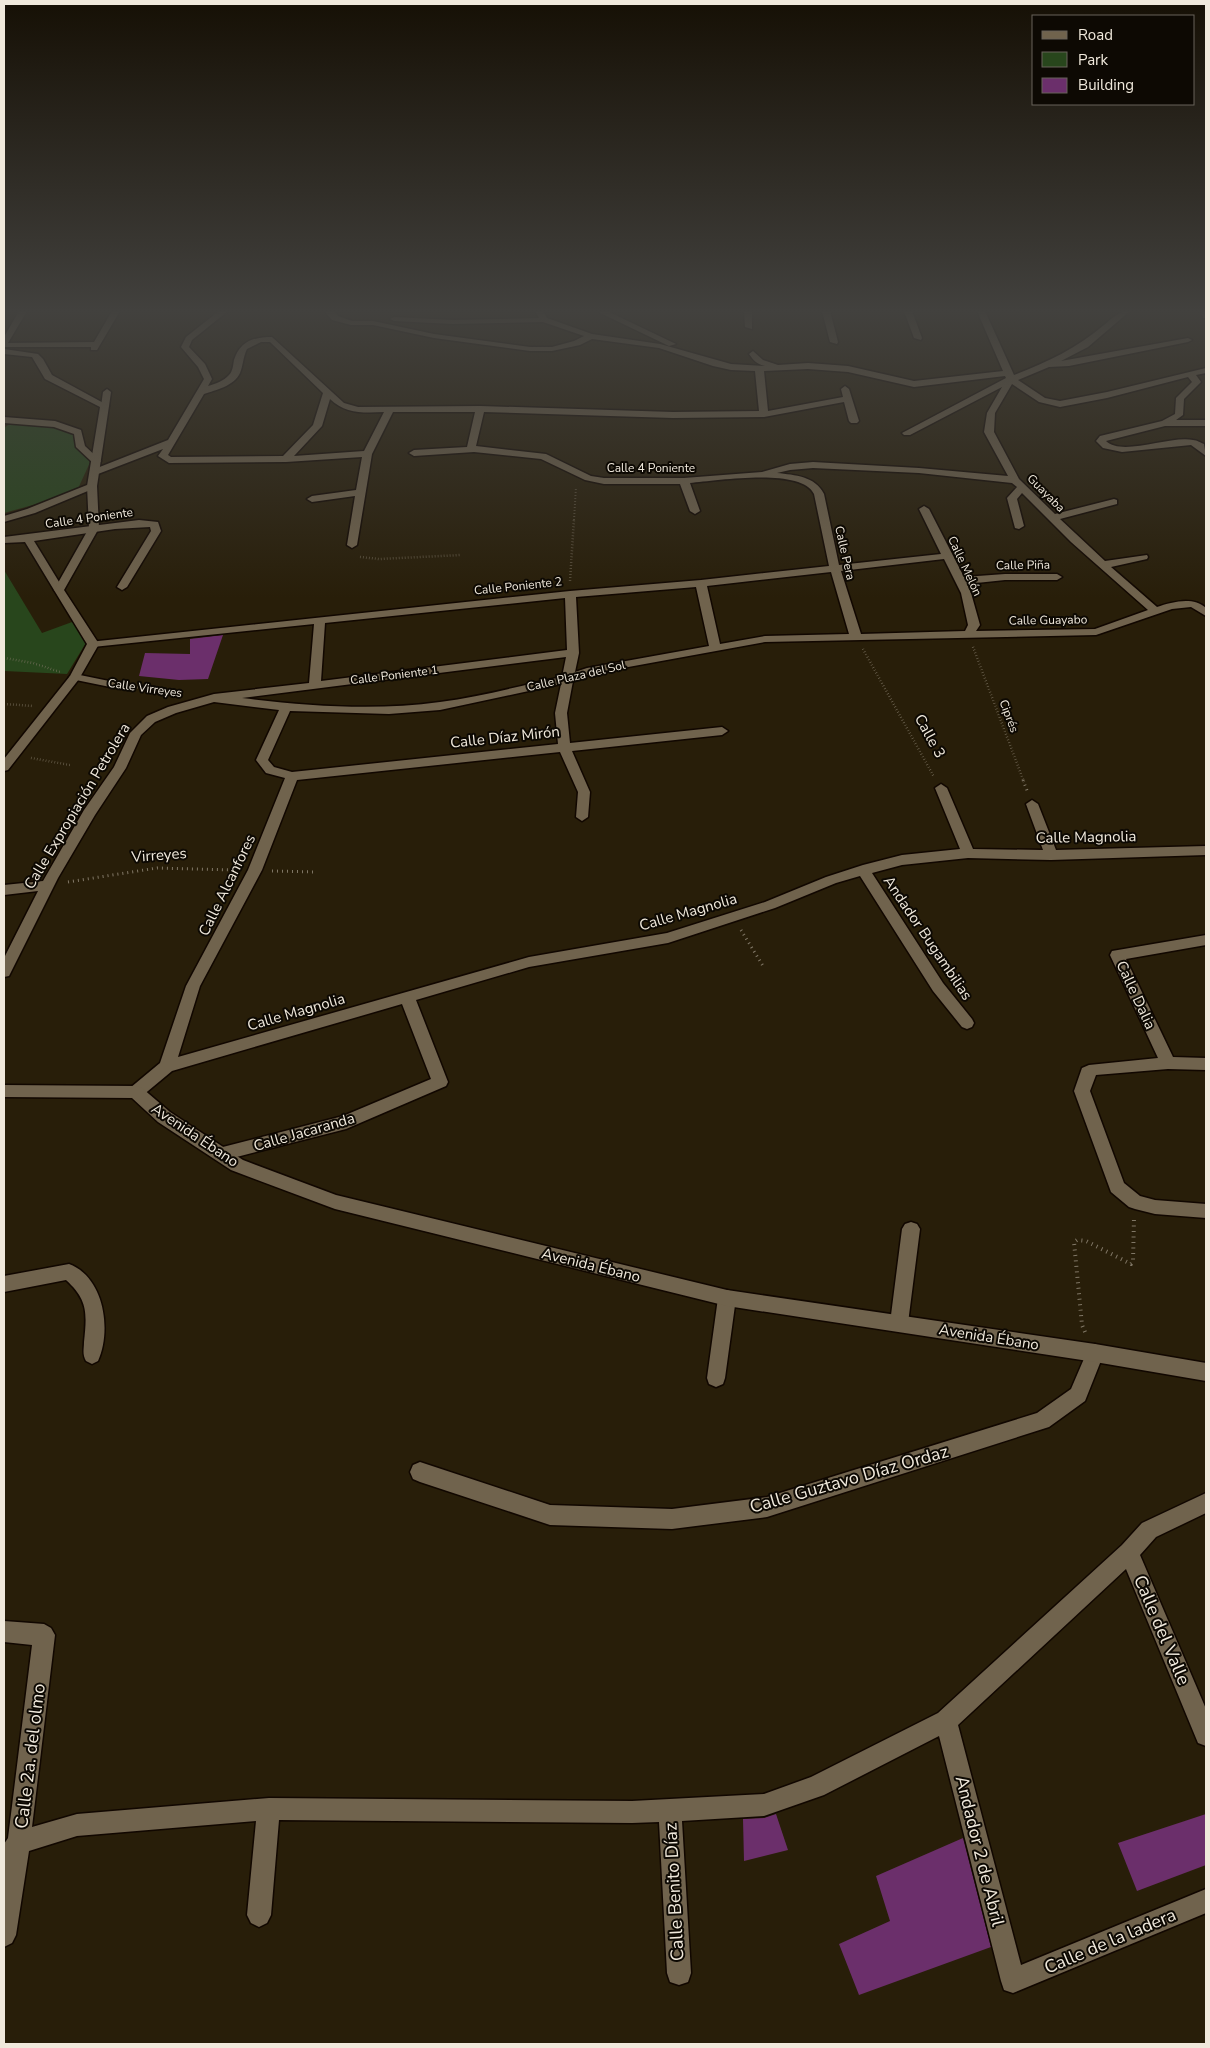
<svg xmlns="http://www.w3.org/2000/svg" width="1210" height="2048" font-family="'Nunito Sans',sans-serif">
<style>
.green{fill:#28461c}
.building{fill:#6b2f6b}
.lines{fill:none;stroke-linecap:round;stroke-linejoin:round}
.street-casing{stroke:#110700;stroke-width:3}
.secondary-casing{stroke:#110700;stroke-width:3}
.path-far3{stroke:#807766;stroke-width:2;stroke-dasharray:0.5 2.5;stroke-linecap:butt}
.path-far2{stroke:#807766;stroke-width:2.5;stroke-dasharray:0.5 2.5;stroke-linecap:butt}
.path-far1{stroke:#807766;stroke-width:3;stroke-dasharray:1 4;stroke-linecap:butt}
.path{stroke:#807766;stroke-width:4;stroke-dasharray:1 4.5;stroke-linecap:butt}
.street{fill:#70634d;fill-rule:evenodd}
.secondary{fill:#70634d;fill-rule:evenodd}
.labels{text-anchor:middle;stroke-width:4;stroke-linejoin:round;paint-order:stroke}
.far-street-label{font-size:12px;fill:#f0e9dc;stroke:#0d0903}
.street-label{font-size:15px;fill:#f0e9dc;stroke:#0d0903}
.near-street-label{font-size:18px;fill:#f0e9dc;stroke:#0d0903}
</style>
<rect width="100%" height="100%" fill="#281e09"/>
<!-- green -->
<path class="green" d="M14,421L75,431L92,458L76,493L4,513V428Z
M4,570L42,633L83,618L92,633L67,674L4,671Z"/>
<!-- building -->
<path class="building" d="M223,635L208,679L179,680L139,676L145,653L190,654V639Z
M776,1814L788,1850L744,1861L743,1819L764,1818Z
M1206,1814V1865L1137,1891L1118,1843Z
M963,1838L991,1947L859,1995L839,1944L890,1921L876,1876Z"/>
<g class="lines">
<!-- street casing -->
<g class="street-casing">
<path id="street" d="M112,311H120L97,350H91V347H4V343L94,342Z
M219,311H228L192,340L189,347L205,364L212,379L208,386C215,384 224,381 229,375C233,371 233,365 234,360C240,341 254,337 272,337L344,403L358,407L480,406L673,412L759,411L755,371L731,370L713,366L659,348L592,339L580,345L552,351H530L434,338L373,325H351L332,320L324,311H333L338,316L352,321H373L434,334L530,347H552L574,341L584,336L543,322L453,324L394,321L390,319L394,317L453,320L539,318L535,311H543L547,318L592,334L660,344L731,364L765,366C757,364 754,361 749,354L753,351L763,360L778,365L808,363L848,366L914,381L1003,371L977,311H985L1014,375C1047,362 1076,349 1104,325C1113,318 1118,311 1130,311L1088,347L1061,361L1188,338L1192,340L1188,342L1069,366L1049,367L1018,380L1045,398L1060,401L1107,392L1206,368V373L1196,375L1201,382L1184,399L1183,415L1176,420H1206V426H1165L1106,441C1122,457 1171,435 1193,440C1197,440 1201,443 1204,444L1206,456L1191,445L1122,452L1103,448L1096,441L1100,436L1162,421L1175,414L1176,398L1192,382L1188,377L1107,398L1060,407L1039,402L1012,384L995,413L994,432L1019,479L1055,514L1114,499L1117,500V504L1060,519L1105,561L1147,555L1148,557L1147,559L1111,567L1157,607C1172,602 1193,596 1206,608V616L1191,607L1172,609L1096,635L765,642L590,674L573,681L567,713L570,743L722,727L728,731L722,735L572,751L590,792L588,817L582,821L576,817L578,792L560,752L297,780L262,870L200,986L178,1057L529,957L667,933L765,902L826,877L863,865L902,855L960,849L935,788L941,784L947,788L973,849L1043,850L1026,804L1032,800L1038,804L1056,850L1206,846V855L1051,860L968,858L902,865L872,873L943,983L972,1019L974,1023L972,1027L967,1029L962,1027L933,991L860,876L836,883L775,908L668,943L529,967L416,1000L448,1082L446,1086L346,1129L221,1161L215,1159L213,1154L215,1149L343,1116L431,1079L402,1004L172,1071L142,1096L136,1098L130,1096L128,1092L130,1088L160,1063L186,986L248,870L285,778L266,773L256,760L279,710L214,702L176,713L155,722L141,735L126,768L95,815L58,878L9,976L4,977V958L38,891L4,895V885L43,881L84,810L114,767L130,733L147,716L168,707L214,694L309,683L314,624L93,647L89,646L87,644L89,642L570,591L701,580L829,566L814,494C801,467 716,481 690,483L700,511L695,514L690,511L680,484H604L585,480L541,459L474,452L414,456L409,453L414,450L467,447L475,412H393L372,454L357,545L352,548L347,545L355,496L312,502L307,499L312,496L356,490L362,457L286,462L169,463L158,456L163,449L98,474H92V470L168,440L204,379L198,367L181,347L186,337ZM261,342H270L323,393L313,425L283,456L171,457L168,455L204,394C216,390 234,386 240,373C243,366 243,357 247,349ZM808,369L848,372L914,387L1005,376L1006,378L902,433L904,435H910L1002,387L987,413L984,432L1008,476L919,468L813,462L790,464L762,472L684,478H604L591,476L546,454L476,446L484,412L673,418L764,417L844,402L849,421L851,423H857L859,421L849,389L845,386L841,389L843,397L768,411L764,371ZM330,399C345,414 364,413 384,412L364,451L294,456L322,426ZM813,468L919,473L1012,483L1017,487L1007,498L1015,528L1019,529L1024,526L1017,499L1022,493L1071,542L1148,610L1095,629L976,631L980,625L971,593L967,584L1005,580H1057L1062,577L1057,574H1005L964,577L929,509L924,506L919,509L941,554L839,565L824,494C815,476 795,475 777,473L790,470ZM944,559L961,593L968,625L965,631L861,634L841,571ZM831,572L849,634L765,636L720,644L707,586ZM696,587L709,646L587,668L575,672L579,653L576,597ZM565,598L567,650L321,681L325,623ZM566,657L562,677C522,685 481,697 440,702C375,711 307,706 242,698ZM561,684L555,713L558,744L292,772L274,767L268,760L290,711L389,714L440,710Z
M596,311H607L676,344L669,346Z
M744,311H752V329L745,327Z
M822,311H830L838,342L837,344L830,342Z
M904,311H912L922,338L921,340L914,338Z
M1201,311H1206V318H1203Z
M107,389L111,392L109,406L105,409L101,406L103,392Z
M4,417L55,421L81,430L85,446L101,461L99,463H93L76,447L74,434L54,427L4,423Z
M92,483L95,484V488L35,513L4,522V516L27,509Z
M139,520L158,522L161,531L127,587L122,590L117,587L151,531L150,527L115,529L34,541L64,590L59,593L54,590L25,542L4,543V537Z
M75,674L119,683L121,685L115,688L71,679L69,677Z
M1206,935V945L1126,959L1173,1057L1206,1058V1070L1168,1069L1096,1075L1090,1091L1124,1183L1140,1196L1155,1200L1206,1204V1218L1155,1214L1135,1209L1129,1207L1111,1192L1074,1091L1082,1068L1089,1065L1158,1058L1110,955L1112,951Z
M911,1222L917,1224L920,1229L908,1323L905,1329L899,1331L893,1329L890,1323L902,1229L905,1224Z
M69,1264C104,1277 112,1330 98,1361L92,1364L86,1361C82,1354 84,1349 84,1342C87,1313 88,1300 66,1280L4,1292V1276Z
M727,1290L733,1292L736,1298L725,1378L723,1384L716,1387L709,1384L707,1378L718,1298L721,1292Z
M1095,1344L1101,1347L1104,1353L1085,1401L1049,1427L767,1517L672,1529L550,1525L420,1482L413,1479L410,1472L413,1465L420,1462L550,1505L672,1509L767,1497L1037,1413L1071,1389L1089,1347Z
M1206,1493V1513L1156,1537L1140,1555L1206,1709V1746L1198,1743L1126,1569L958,1725L1021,1965L1206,1889V1913L1013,1993L1004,1990L1001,1981L939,1736L824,1795L764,1816L682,1821L691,1973L688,1982L679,1985L670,1982L667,1973L659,1822L632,1823L279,1820L271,1915L267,1923L259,1927L251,1923L247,1915L256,1821L77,1836L29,1851L16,1935L12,1943L4,1947V1844L8,1838L32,1645L4,1642V1621L44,1624L51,1628L55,1635L32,1827L77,1814L269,1798L632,1801L764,1794L811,1777L938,1713L1122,1545L1142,1523Z"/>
</g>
<!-- secondary casing -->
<g class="secondary-casing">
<path id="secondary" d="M19,311H27L8,343L4,345V337Z
M4,349L38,354L43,359L52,375L109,406L97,486L99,528L64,590L99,644L79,679L8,770L4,771V759L70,676L87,644L54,590L89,528L87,486L100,407L45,379L32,357L4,354Z
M4,1085L136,1086L142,1088L170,1112L243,1160L336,1195L727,1290L1095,1344L1206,1363V1381L1095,1362L727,1306L335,1209L231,1170L158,1122L132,1098L4,1097Z"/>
</g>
<!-- path-far3 -->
<path class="path-far3" d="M574,520L576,487"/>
<!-- path-far2 -->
<path class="path-far2" d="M360,557L379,559L461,555
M570,581L574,519
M973,647L1024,782
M863,649L934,777
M4,658L33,663L60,672
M131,687L177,693
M4,704L33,706
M31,758L70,765"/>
<!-- path-far1 -->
<path class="path-far1" d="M1023,780L1028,793
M272,871L316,872
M68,882L157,868L236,870
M741,930L763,966"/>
<!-- path -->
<path class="path" d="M1085,1332L1082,1325L1074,1242L1077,1240L1086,1241L1131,1264L1133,1262L1134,1218"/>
<!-- street -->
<use href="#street" class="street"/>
<!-- secondary -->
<use href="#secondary" class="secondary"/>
</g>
<!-- sky -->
<linearGradient id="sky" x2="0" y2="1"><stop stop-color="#161005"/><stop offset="0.52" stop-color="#42413e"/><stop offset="1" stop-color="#42413e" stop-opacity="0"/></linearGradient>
<rect width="1210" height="598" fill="url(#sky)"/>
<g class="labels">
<!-- far-street labels -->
<g class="far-street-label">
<text x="651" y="472">Calle 4 Poniente</text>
<text transform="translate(1046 493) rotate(45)" y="4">Guayaba</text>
<text transform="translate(89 518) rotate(-8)" y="4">Calle 4 Poniente</text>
<text transform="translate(845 553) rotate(77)" y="4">Calle Pera</text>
<text transform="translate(1023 565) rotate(-1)" y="4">Calle Piña</text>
<text transform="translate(965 566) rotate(65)" y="4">Calle Melón</text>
<text transform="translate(518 586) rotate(-6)" y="4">Calle Poniente 2</text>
<text transform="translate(1048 620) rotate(-1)" y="4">Calle Guayabo</text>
<text transform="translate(394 675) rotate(-7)" y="4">Calle Poniente 1</text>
<text transform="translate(576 676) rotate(-13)" y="4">Calle Plaza del Sol</text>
<text transform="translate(145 688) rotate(8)" y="4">Calle Virreyes</text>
<text transform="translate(1009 716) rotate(69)" y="4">Ciprés</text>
</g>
<!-- street labels -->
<g class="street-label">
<text transform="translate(930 736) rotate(61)" y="5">Calle 3</text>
<text transform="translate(505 737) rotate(-6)" y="5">Calle Díaz Mirón</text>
<text transform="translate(77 806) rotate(-59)" y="5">Calle Expropiación Petrolera</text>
<text transform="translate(1086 837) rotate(-1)" y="5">Calle Magnolia</text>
<text transform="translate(159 855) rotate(-4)" y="5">Virreyes</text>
<text transform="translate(227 885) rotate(-64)" y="5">Calle Alcanfores</text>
<text transform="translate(688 912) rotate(-16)" y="5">Calle Magnolia</text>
<text transform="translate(928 938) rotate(56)" y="5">Andador Bugambilias</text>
<text transform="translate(1136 995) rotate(65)" y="5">Calle Dalia</text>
<text transform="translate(296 1012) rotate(-16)" y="5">Calle Magnolia</text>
<text transform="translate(304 1132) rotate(-16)" y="5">Calle Jacaranda</text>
<text transform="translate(195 1135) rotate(34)" y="5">Avenida Ébano</text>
<text transform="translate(591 1265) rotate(14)" y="5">Avenida Ébano</text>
<text transform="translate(989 1337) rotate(9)" y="5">Avenida Ébano</text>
</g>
<!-- near-street labels -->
<g class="near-street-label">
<text transform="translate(849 1479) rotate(-16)" y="6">Calle Guztavo Díaz Ordaz</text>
<text transform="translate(1162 1630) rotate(67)" y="6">Calle del Valle</text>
<text transform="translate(30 1756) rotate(-83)" y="6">Calle 2a. del olmo</text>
<text transform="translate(980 1851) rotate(76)" y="6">Andador 2 de Abril</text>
<text transform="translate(674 1892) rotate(-93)" y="6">Calle Benito Díaz</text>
<text transform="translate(1110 1941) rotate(-23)" y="6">Calle de la ladera</text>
</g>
</g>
<!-- border -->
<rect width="1210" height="2048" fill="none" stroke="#f0e9dc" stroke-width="10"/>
<!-- legend -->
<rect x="1032" y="15" width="162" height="90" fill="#0d0903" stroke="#68635a"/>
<rect x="1042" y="31" width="25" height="8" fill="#70634d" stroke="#68635a"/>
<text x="1078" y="40" font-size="15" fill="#f0e9dc">Road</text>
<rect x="1042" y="52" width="25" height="15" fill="#28461c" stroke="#68635a"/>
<text x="1078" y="65" font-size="15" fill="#f0e9dc">Park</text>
<rect x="1042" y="78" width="25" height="15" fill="#6b2f6b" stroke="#68635a"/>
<text x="1078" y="90" font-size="15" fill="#f0e9dc">Building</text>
</svg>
